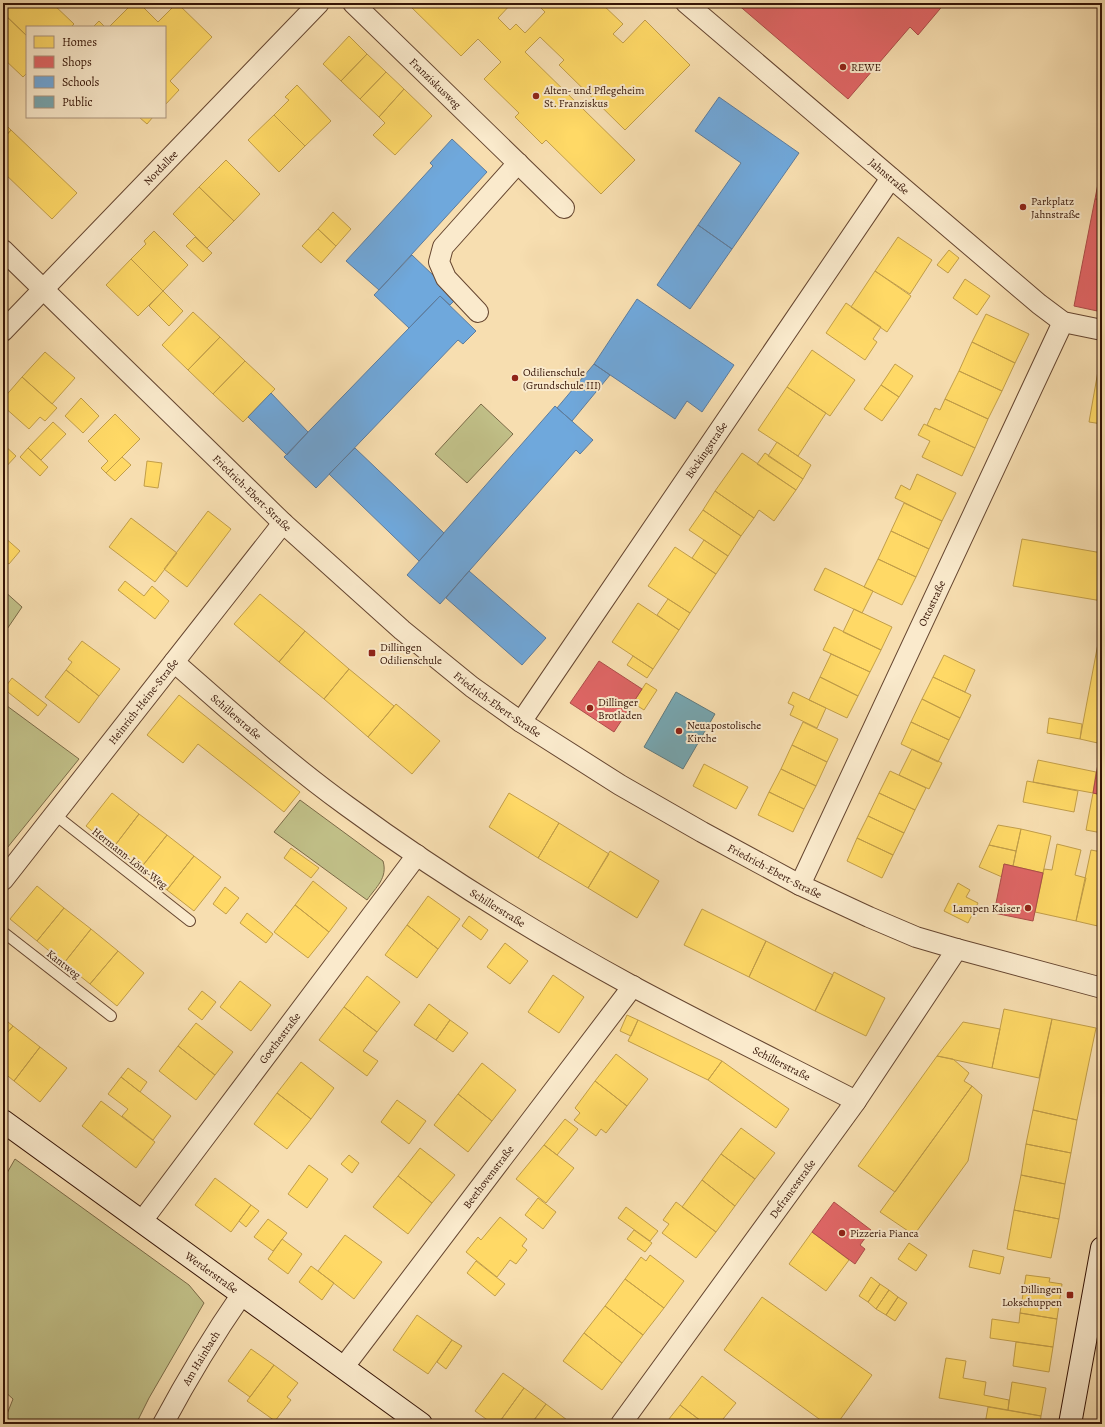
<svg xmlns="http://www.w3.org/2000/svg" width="1105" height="1427" font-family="Alegreya,serif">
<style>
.green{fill:#c1c088;stroke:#7b6a47}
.homes{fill:#ffd966;stroke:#c29e49}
.shops{fill:#e06666;stroke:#ad4d49}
.schools{fill:#6fa8dc;stroke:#5e7c9c}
.public{fill:#76a5af;stroke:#627a7c}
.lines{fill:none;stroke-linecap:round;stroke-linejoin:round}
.lane-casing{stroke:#664630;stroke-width:12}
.street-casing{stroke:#664630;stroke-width:22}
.secondary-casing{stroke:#351406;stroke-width:24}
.lane{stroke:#faeacc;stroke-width:10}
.street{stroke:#faeacc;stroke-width:20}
.secondary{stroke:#faeacc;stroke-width:22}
.poi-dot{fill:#8f2418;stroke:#faeacc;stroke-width:1.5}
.labels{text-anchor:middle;stroke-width:4;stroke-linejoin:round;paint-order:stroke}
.poi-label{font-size:11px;fill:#351406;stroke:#faeacc;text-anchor:start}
.street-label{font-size:11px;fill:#351406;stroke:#faeacc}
</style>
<rect width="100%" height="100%" fill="#f7deb0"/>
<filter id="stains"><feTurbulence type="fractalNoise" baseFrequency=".005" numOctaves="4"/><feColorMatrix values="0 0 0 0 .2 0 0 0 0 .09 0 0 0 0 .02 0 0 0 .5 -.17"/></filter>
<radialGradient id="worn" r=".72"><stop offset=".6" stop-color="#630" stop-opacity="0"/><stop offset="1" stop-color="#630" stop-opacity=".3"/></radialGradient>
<!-- green -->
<path class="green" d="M481,404L513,434L467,483L435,454Z
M3,590L22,607L3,635Z
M3,703L79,759L3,853Z
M300,800L383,861C388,878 376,887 367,900L274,832Z
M15,1159L189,1285L204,1303L149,1398L136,1424H3L13,1399L3,1390V1180Z"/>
<!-- homes -->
<path class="homes" d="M3,3H52L74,24L71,27H27V36L3,13Z
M133,3H139L158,22L177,3L212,37L170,81L179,90L165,105V27H109Z
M407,3H512L498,18L510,30L516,24L525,33L545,12L536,3H601L623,24L613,34L623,43L645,20L690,65L625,130L559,65L564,60L540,37L525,52L635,160L601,194L546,140L542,144L515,117L519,113L484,79L501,62L478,39L461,56Z
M3,13L27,36V73L23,77L3,58Z
M99,21L105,27H93Z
M349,36L367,54L341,81L323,64Z
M367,54L386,72L360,99L341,81Z
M386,72L404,89L379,117L360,99Z
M297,85L331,121L305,146L274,115L289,100L285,97Z
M404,89L432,116L395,155L373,135L385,123L379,117Z
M274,115L305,146L279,172L248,140Z
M139,117H153L147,124Z
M3,122L11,130L3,139Z
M11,130L77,193L52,219L3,172V139Z
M226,160L260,194L234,221L199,187Z
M199,187L234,221L207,248L173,214Z
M333,212L351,229L336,246L318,229Z
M318,229L336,246L321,263L302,246Z
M154,231L188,265L163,291L131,259L146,244L144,241Z
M195,237L212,253L203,262L186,246Z
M898,237L932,260L910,294L875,271Z
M949,250L959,258L948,273L937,265Z
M131,259L163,291L138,316L106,285Z
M875,271L911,296L887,332L851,307Z
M965,279L990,296L977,315L953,298Z
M163,291L183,311L169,326L149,306Z
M846,303L881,327L873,339L877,342L865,360L826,333Z
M193,312L220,337L188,370L162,345Z
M986,314L1029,334L1015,363L972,342Z
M220,337L245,361L213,394L188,370Z
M972,342L1015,363L1002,391L959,371Z
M812,350L855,380L830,416L787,387Z
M45,352L75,378L52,404L22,377Z
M245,361L275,389L243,422L213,394Z
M895,364L913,376L899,397L881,385Z
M959,371L1002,391L988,419L945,399Z
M1098,371H1102V424L1089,422Z
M22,377L57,408L45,421L40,417L29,429L3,406V399Z
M881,385L899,397L882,421L864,409Z
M787,387L826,413L798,456L758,430Z
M81,398L99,416L83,433L65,416Z
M945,399L988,419L975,448L927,425L935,408L940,410Z
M115,414L140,439L106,473L101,468L108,461L88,441Z
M53,422L66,434L41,460L28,448Z
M924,424L975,448L962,476L922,457L930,441L918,435Z
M777,442L811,465L803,479L768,456Z
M3,444L16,456L3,470Z
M28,448L48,467L40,476L20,457Z
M742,453L796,490L774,521L759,510L754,518L715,491Z
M765,453L803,479L796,490L757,464Z
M122,457L131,465L115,481L106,473Z
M147,461L162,463L158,488L144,486Z
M917,474L956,493L942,521L895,498L901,485L910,490Z
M715,491L754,518L741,536L703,510Z
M904,503L942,521L929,549L891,531Z
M703,510L741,536L728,556L689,530Z
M208,511L231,529L187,587L164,569Z
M131,518L177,553L155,582L109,547Z
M891,531L929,549L916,577L878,559Z
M3,536L20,551L9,564L3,560Z
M1022,539L1102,553V601L1013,586Z
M704,540L728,556L716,574L692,558Z
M675,547L716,574L690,613L648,586Z
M878,559L916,577L902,605L864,587Z
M825,568L873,591L862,613L814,590Z
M125,581L144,596L152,586L169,601L155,619L118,590Z
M260,594L305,631L279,662L234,624Z
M668,599L690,613L679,630L657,615Z
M638,603L679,630L653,669L612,642Z
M854,609L892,627L881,650L843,632Z
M834,627L881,650L870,672L823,650Z
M305,631L349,669L324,699L279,662Z
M1099,638L1102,639V744L1080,739Z
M82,641L120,669L99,696L66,670L72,662L68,659Z
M831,654L870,672L858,696L820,677Z
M944,655L975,670L965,692L933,677Z
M633,656L653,669L647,678L627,665Z
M349,669L394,706L368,737L324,699Z
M66,670L99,696L79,723L45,697Z
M820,677L858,696L847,718L809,700Z
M933,677L971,695L960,718L922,699Z
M12,678L47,705L38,716L4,689Z
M646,683L657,690L644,710L633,703Z
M793,692L826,708L817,728L790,715L794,706L788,703Z
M179,695L300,792L284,812L198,744L183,763L147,735Z
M922,699L960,718L949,740L911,722Z
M396,704L440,741L412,774L368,737Z
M1049,718L1082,724L1080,739L1047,733Z
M803,722L838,739L827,762L792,745Z
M911,722L949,740L938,762L901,744Z
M792,745L827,762L816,786L781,769Z
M912,749L942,763L929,789L899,775Z
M1038,760L1096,772L1093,793L1033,782Z
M704,764L748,787L736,809L693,786Z
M781,769L816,786L804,809L769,792Z
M890,771L926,788L915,810L879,793Z
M1027,781L1078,791L1074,812L1023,802Z
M769,792L804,809L793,832L758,815Z
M112,793L139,814L113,848L86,826Z
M509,793L559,823L538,858L489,827Z
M879,793L915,810L904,833L868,816Z
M1093,793L1102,795V833L1086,830Z
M139,814L167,835L140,869L113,848Z
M868,816L904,833L893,855L857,838Z
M559,823L609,854L588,888L538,858Z
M998,825L1021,829L1016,851L989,845Z
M1021,829L1051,836L1043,873L1013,866Z
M167,835L194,856L167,890L140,869Z
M857,838L893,855L882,878L847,861Z
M1057,844L1081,850L1075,875L1086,878L1076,921L1035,912L1044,869L1052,870Z
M989,845L1016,851L1013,866L1004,864L1002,877L979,867Z
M291,848L319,868L311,878L284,858Z
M1091,850L1102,852V927L1076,921Z
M610,851L659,881L637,918L588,888Z
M194,856L221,877L194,911L167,890Z
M313,881L347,908L329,932L295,905Z
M958,883L970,890L966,897L978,903L968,923L944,911Z
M37,886L64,908L37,941L10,919Z
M225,887L239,898L226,914L213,904Z
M428,896L460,919L438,949L407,925Z
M295,905L329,932L308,958L274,932Z
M64,908L91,929L64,963L37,941Z
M702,909L766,941L749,977L684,945Z
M247,913L273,934L266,943L240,923Z
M469,916L488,930L481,940L462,926Z
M407,925L438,949L417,978L385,955Z
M91,929L118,951L90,984L64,963Z
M766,941L833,975L815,1011L749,977Z
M505,943L528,961L510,984L487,967Z
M118,951L144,973L117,1006L90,984Z
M834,972L885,998L866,1036L815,1011Z
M553,975L584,997L559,1033L528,1012Z
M367,976L400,1002L377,1032L344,1007Z
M240,981L271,1005L251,1031L220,1007Z
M202,991L216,1002L202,1020L188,1009Z
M429,1004L450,1020L436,1040L414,1025Z
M344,1007L377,1032L363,1051L378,1061L367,1076L319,1040Z
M1004,1009L1052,1019L1039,1078L992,1068Z
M627,1015L638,1020L631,1036L620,1031Z
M3,1018L13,1026L3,1038Z
M1052,1019L1096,1028L1077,1120L1033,1110Z
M450,1020L468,1033L453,1052L436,1040Z
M638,1020L722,1061L708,1080L628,1041Z
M963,1022L1000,1029L992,1068L937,1056Z
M196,1023L233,1052L215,1075L178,1046Z
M13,1026L40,1047L14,1081L3,1072V1038Z
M178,1046L215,1075L196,1100L159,1071Z
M40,1047L67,1068L40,1102L14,1081Z
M616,1054L648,1079L627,1106L595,1081Z
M937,1056L953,1059L969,1073L964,1081L972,1086L895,1192L858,1166Z
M722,1061L789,1109L776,1128L708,1080Z
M301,1062L334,1088L311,1119L277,1093Z
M482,1063L516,1090L492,1121L458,1094Z
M128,1068L147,1082L140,1092L121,1077Z
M121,1077L171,1116L153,1140L122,1116L128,1109L108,1094Z
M595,1081L627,1106L606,1133L601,1129L596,1136L574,1120L580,1113L575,1108Z
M972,1086L982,1095L968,1161L914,1235L880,1212Z
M277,1093L311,1119L287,1149L254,1124Z
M458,1094L492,1121L468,1152L434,1125Z
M397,1100L426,1121L409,1144L381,1122Z
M101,1101L155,1142L136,1168L82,1126Z
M1033,1110L1077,1120L1071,1153L1026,1144Z
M565,1119L578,1129L557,1155L544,1145Z
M741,1128L775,1153L755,1179L721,1154Z
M1026,1144L1071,1153L1065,1184L1021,1175Z
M544,1145L574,1168L546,1203L516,1179Z
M420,1148L455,1175L432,1203L398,1176Z
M721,1154L755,1179L735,1206L702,1180Z
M349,1155L359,1163L352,1173L341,1164Z
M309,1165L328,1179L307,1208L288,1194Z
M1021,1175L1065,1184L1059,1219L1014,1210Z
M398,1176L432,1203L408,1234L373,1207Z
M215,1178L251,1205L231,1232L195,1205Z
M702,1180L735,1206L716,1232L682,1207Z
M538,1198L556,1212L543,1229L525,1215Z
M676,1202L716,1232L696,1258L662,1233L669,1224L663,1220Z
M251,1205L259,1211L246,1227L239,1221Z
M626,1207L658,1231L650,1241L618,1218Z
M1014,1210L1059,1219L1051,1258L1007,1249Z
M500,1217L527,1239L522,1246L527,1250L516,1264L510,1260L497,1277L466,1252L478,1237L481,1240Z
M268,1219L287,1233L273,1251L254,1237Z
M634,1230L652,1243L645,1252L627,1239Z
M812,1232L849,1260L826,1291L789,1264Z
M345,1235L382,1262L354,1299L318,1271Z
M282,1239L302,1254L288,1274L268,1259Z
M909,1243L927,1255L916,1271L898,1259Z
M973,1250L1004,1257L1000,1274L969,1267Z
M650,1255L684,1281L664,1308L625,1279L641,1257L646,1261Z
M476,1261L505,1284L495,1296L467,1273Z
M311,1266L334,1283L322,1300L299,1282Z
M1026,1275L1050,1278L1049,1282L1062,1284L1057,1319L1020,1313Z
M871,1277L880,1284L868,1302L859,1296Z
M625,1279L664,1308L643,1335L605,1306Z
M880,1284L889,1290L876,1309L868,1302Z
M889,1290L898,1297L886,1315L876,1309Z
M762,1297L872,1375L837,1424H826L724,1350Z
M898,1297L907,1303L895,1321L886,1315Z
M605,1306L643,1335L622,1363L584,1333Z
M1020,1313L1057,1319L1053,1347L990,1338L992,1319L1019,1323Z
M417,1315L452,1340L428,1374L393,1350Z
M584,1333L622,1363L602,1390L563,1361Z
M452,1340L462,1346L446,1369L437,1362Z
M1016,1342L1053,1347L1049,1372L1013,1366Z
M251,1349L274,1365L250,1397L228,1381Z
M946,1358L966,1361L963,1378L986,1382L984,1395L1009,1400L1008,1410L939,1398Z
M274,1365L298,1383L287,1397L291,1400L275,1421L247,1401Z
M503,1373L524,1388L498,1424H493L475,1411Z
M702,1376L736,1403L719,1424H705L680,1405Z
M1012,1382L1046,1388L1041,1416L1008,1410Z
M524,1388L546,1404L531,1424H498Z
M546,1404L567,1420L564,1424H531Z
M680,1405L705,1424H665Z
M988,1407L1041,1416L1040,1424H985Z"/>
<!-- shops -->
<path class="shops" d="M736,3H945L918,35L910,27L848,99Z
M1102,163V200L1095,199Z
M1095,199L1102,200V312L1074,306Z
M599,661L642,689L614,732L570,703Z
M1099,758L1102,759V795L1093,793Z
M1004,864L1043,873L1033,921L994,913Z
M834,1202L871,1230L860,1245L865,1249L855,1264L812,1232Z"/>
<!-- schools -->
<path class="schools" d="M719,97L799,153L732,249L698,225L741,163L695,131Z
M452,139L487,172L379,290L346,261L433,166L430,163Z
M698,225L732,249L690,309L657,285Z
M412,255L457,298L450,305L440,296L409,328L374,295Z
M440,296L476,331L463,344L458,340L316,488L284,457Z
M637,299L734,365L702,412L687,401L675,419L594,364Z
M594,364L610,375L572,421L557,408Z
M271,393L308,432L287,455L248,417Z
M555,406L593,440L580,454L576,450L440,604L407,575Z
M355,448L444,533L419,561L329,474Z
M469,571L546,638L522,665L446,598Z"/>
<!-- public -->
<path class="public" d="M676,692L715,714L683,769L644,747Z"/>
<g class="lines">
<!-- lane casing -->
<g class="lane-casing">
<path id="lane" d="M54,814L190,921
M3,932L111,1016"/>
</g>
<!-- street casing -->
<g class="street-casing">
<g id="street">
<path id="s1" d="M353,3L564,208"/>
<path id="s2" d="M686,3L1039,304L1063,322L1102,330"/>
<path id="s3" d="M3,250L283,523L402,630L472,687L521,722L620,785L702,832L800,885L869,917L916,937L957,949L1102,988"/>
<path d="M478,312L446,278L439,262L443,247L518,163"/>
<path id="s4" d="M3,331L319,3"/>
<path id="s5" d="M174,662C230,711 286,762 347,806C438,873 535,933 634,987C707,1026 782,1063 856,1101"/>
<path id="s6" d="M521,722L891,178"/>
<path id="s7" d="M3,880L283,523"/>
<path id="s8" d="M800,885L1063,322"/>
<path id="s9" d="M142,1221L417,855"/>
<path id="s10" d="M343,1368L633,986"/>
<path id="s11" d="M163,1424C187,1379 213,1336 242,1294"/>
<path id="s12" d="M621,1424L856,1101L957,949"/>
</g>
</g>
<!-- secondary casing -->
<g class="secondary-casing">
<g id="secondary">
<path id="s13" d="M3,1121L421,1424"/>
<path d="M1070,1424L1102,1248"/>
</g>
</g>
<!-- lane -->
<use href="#lane" class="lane"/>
<!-- street -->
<use href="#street" class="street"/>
<!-- secondary -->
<use href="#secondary" class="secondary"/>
</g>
<!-- markers -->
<g class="poi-dot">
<circle cx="843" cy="67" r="4"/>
<circle cx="536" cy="96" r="4"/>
<circle cx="1023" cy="207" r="4"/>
<circle cx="515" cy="378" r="4"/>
<rect x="368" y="649" width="8" height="8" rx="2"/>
<circle cx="590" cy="708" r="4"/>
<circle cx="679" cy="731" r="4"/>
<circle cx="1028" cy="908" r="4"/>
<circle cx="842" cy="1233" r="4"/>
<rect x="1066" y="1291" width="8" height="8" rx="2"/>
</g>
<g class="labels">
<!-- poi labels -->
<g class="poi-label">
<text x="851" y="71">REWE</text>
<text x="544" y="94">Alten- und Pflegeheim<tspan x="544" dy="13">St. Franziskus</tspan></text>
<text x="1031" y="205">Parkplatz<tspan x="1031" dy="13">Jahnstraße</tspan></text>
<text x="523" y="376">Odilienschule<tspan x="523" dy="13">(Grundschule III)</tspan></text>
<text x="380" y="651">Dillingen<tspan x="380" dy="13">Odilienschule</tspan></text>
<text x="598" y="706">Dillinger<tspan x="598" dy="13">Brotladen</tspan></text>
<text x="687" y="729">Neuapostolische<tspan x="687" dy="13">Kirche</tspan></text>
<text x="1020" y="912" text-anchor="end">Lampen Kaiser</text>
<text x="850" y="1237">Pizzeria Pianca</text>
<text x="1062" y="1293" text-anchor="end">Dillingen<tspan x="1062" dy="13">Lokschuppen</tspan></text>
</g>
<!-- street labels -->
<g class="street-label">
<text dy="4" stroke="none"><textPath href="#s1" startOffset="115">Franziskusweg</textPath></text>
<text dy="4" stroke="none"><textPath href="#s4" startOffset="227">Nordallee</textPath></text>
<text dy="4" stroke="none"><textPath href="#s2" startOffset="267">Jahnstraße</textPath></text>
<text dy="4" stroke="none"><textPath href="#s6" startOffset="329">Böckingstraße</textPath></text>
<text dy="4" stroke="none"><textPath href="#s3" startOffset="348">Friedrich-Ebert-Straße</textPath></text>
<text dy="4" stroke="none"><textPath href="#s8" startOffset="311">Ottostraße</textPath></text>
<text dy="4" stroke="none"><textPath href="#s7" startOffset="227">Heinrich-Heine-Straße</textPath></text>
<text dy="4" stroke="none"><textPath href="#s3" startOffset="672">Friedrich-Ebert-Straße</textPath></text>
<text dy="4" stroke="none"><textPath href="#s5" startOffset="83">Schillerstraße</textPath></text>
<text transform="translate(130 858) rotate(38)" y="4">Hermann-Löns-Weg</text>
<text dy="4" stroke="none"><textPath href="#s3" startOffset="996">Friedrich-Ebert-Straße</textPath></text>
<text dy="4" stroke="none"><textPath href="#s5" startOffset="407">Schillerstraße</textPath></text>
<text transform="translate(64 964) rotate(38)" y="4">Kantweg</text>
<text dy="4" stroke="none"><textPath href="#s9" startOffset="229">Goethestraße</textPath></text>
<text dy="4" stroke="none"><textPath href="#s5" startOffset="731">Schillerstraße</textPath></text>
<text dy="4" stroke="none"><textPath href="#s10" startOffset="240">Beethovenstraße</textPath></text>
<text dy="4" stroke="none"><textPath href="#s12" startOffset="291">Defrancestraße</textPath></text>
<text dy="4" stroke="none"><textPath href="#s13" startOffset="258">Werderstraße</textPath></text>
<text dy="4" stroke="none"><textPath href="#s11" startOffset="76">Am Hainbach</textPath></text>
</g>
</g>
<!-- margin -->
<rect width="1105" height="1427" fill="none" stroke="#f7deb0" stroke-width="16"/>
<rect x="4" y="4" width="1097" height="1419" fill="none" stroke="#351406" stroke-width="2"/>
<rect x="8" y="8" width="1089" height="1411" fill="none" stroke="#351406"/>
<!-- legend -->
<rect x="26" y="26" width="140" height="92" fill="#faeacc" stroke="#ab947d"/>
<rect x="34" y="36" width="20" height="12" fill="#ffd966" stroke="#ab947d"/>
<text x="62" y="46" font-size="12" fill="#351406">Homes</text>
<rect x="34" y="56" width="20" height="12" fill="#e06666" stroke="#ab947d"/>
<text x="62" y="66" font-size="12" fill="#351406">Shops</text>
<rect x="34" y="76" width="20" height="12" fill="#6fa8dc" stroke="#ab947d"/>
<text x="62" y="86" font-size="12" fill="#351406">Schools</text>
<rect x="34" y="96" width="20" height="12" fill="#76a5af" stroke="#ab947d"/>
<text x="62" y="106" font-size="12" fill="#351406">Public</text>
<rect width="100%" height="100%" filter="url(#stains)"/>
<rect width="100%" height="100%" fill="url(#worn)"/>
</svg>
